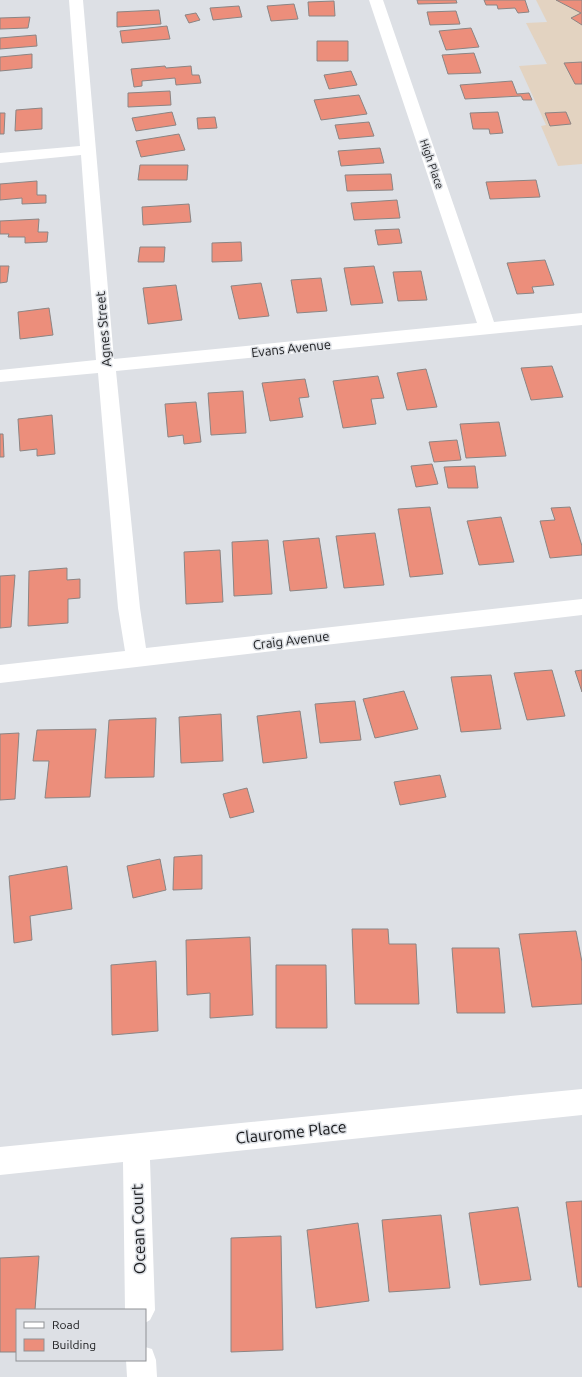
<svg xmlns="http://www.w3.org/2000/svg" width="582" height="1377" font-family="Ubuntu,sans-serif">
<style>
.commercial{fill:#e3d3c1}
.building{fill:#ec8e7b;stroke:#8b8584}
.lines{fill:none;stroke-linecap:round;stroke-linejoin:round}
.minor{fill:#fff;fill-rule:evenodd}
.labels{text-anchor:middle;stroke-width:3;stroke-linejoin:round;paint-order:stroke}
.far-street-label{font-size:11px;fill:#191a1c;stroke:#dde0e5}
.street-label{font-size:13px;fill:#191a1c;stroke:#dde0e5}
.near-street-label{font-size:16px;fill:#191a1c;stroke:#dde0e5}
</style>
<rect width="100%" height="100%" fill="#dde0e5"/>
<!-- commercial -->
<path class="commercial" d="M536,0H582V164L558,166L541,126L546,125L519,66L547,64L526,23L547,22Z"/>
<!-- building -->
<path class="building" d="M417,0H456L457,3L418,4Z
M484,0H525L529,12L518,13L515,8L498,9L497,5H486Z
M556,0H582V25L571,18L581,13Z
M334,1L335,16H309L308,2Z
M294,4L298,19L271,21L267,6Z
M239,6L242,17L213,20L210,8Z
M159,10L161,24L117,27V12Z
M456,11L460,24L430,25L427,12Z
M196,13L200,20L189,23L185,15Z
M30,17L28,28L0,29V18Z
M167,26L170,39L122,43L120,31Z
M471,28L479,47L446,50L439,31Z
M36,35L37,46L0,49V38Z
M317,41H348V61H317Z
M474,53L481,73L448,74L442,55Z
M32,54V68L0,71V57Z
M582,62V84H575L564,63Z
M165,66L166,68L191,66L192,75H199L201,83L176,85L175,78L142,81V86L134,87L131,69Z
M351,71L357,85L329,89L324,75Z
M512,81L517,94L529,93L532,100H523L521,96L465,99L460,85Z
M170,91L171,105L128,107V93Z
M359,95L367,114L321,120L314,100Z
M42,108V129L15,131L16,110Z
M172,112L176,125L136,131L132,118Z
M498,112L503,133L490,134L489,129H473L470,113Z
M566,112L571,124L550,126L545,113Z
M0,113H5L4,134H0Z
M215,117L217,128L198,129L197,118Z
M369,122L374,136L339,139L335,125Z
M179,134L185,150L141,157L136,141Z
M380,148L384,163L341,166L338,151Z
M140,165H188L187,180H138Z
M391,174L393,190L347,191L345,175Z
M536,180L540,197L490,199L486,182Z
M37,181V195H46V203L22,204V198L0,200V184Z
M397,200L400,218L354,220L351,203Z
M189,204L191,222L143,225L142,207Z
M39,219L38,232H48L47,242L25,243V237H8L9,234H0V221Z
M399,229L402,243L378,245L375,230Z
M241,242L242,261L212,262V243Z
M140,247H165L164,262H138Z
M545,260L554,285L532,287L534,293L517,294L507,263Z
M0,266H9L7,282L0,283Z
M374,266L383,303L351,305L344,268Z
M421,271L427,300L398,301L393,272Z
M321,278L327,311L297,313L291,280Z
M261,283L269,316L239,319L231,286Z
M176,285L182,320L148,324L143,288Z
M49,308L53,335L20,339L18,312Z
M552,366L563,397L531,400L521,368Z
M426,369L437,407L407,410L397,373Z
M378,376L384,398L371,399L376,424L343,428L333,381Z
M305,379L309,397L299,398L303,417L270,421L262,383Z
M243,391L246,433L211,435L208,393Z
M196,402L201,442L184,444L183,435L168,437L165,404Z
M52,415L55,454L37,456V449L20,451L18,419Z
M499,422L506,456L466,458L460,424Z
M0,434H3L4,457H0Z
M457,440L461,460L434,462L429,442Z
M432,464L438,484L416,487L411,466Z
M475,466L478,488H448L444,467Z
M430,507L443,574L410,577L398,509Z
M570,507L582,546V555L550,558L540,521L555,520L551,508Z
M501,517L514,562L479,565L467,521Z
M375,533L384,585L344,588L336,536Z
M319,538L327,588L290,591L283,541Z
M268,540L272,594L234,596L232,542Z
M220,550L223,602L186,604L184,552Z
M67,568V580L80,579V598L68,599V623L28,626L29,571Z
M15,575L11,627L0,628V576Z
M552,670L565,716L527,720L514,673Z
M582,670V692L575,671Z
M491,675L501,729L461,732L451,677Z
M404,691L418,729L375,738L363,699Z
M355,701L361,740L320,743L315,704Z
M300,711L307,758L263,763L257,716Z
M221,714L223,761L181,763L179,717Z
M156,718L154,777L105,778L109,720Z
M96,729L90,797L45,798L49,761H33L37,730Z
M19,733L15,799L0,800V734Z
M440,775L446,797L400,805L394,782Z
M247,788L254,812L230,818L223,794Z
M202,855V889L173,890L174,857Z
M160,859L166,890L133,898L127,866Z
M67,866L72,909L30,916L32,940L14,943L9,876Z
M352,929H388L389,944H416L419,1004H355Z
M576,931L582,962V1004L532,1007L519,934Z
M250,937L253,1015L210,1018V993L187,995L186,940Z
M452,948H499L505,1013H457Z
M156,961L158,1031L112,1035L111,965Z
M276,965H326L327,1028H276Z
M582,1201V1287H578L566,1202Z
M518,1207L531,1280L480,1285L469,1213Z
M441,1215L450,1288L389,1292L382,1220Z
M358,1223L369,1301L316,1308L307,1230Z
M281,1236L283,1350L231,1352V1238Z
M39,1256L35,1310H17V1352H0V1258Z"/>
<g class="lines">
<!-- minor -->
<path class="minor" d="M69,0H83L114,359L477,323L369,0H383L494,322L582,313V325L116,371L140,608L146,648L582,599V615L0,683V665L125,651L118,608L98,373L0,382V370L96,360L81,155L0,163V153L80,146Z
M582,1089V1115L150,1160L155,1310L150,1320L145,1323V1310H125L123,1162L0,1175V1147Z
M145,1347L152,1349L156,1360L157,1377H127L126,1360H145Z"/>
</g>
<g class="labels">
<!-- far-street labels -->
<g class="far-street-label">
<text transform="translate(432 164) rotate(71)" y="4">High Place</text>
</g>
<!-- street labels -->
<g class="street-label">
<text transform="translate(103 329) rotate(-95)" y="5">Agnes Street</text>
<text transform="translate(291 348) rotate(-6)" y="5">Evans Avenue</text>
<text transform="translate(291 640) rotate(-7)" y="5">Craig Avenue</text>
</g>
<!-- near-street labels -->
<g class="near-street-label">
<text transform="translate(291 1132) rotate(-6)" y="6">Claurome Place</text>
<text transform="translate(138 1229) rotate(-92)" y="6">Ocean Court</text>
</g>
</g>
<!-- legend -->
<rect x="16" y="1309" width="130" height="52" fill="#dde0e5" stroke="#8f9195"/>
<rect x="24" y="1322" width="20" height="6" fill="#ffffff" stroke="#8f9195"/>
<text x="52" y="1329" font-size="12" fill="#191a1c">Road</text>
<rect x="24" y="1339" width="20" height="12" fill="#ec8e7b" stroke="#8f9195"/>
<text x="52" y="1349" font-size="12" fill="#191a1c">Building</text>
</svg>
